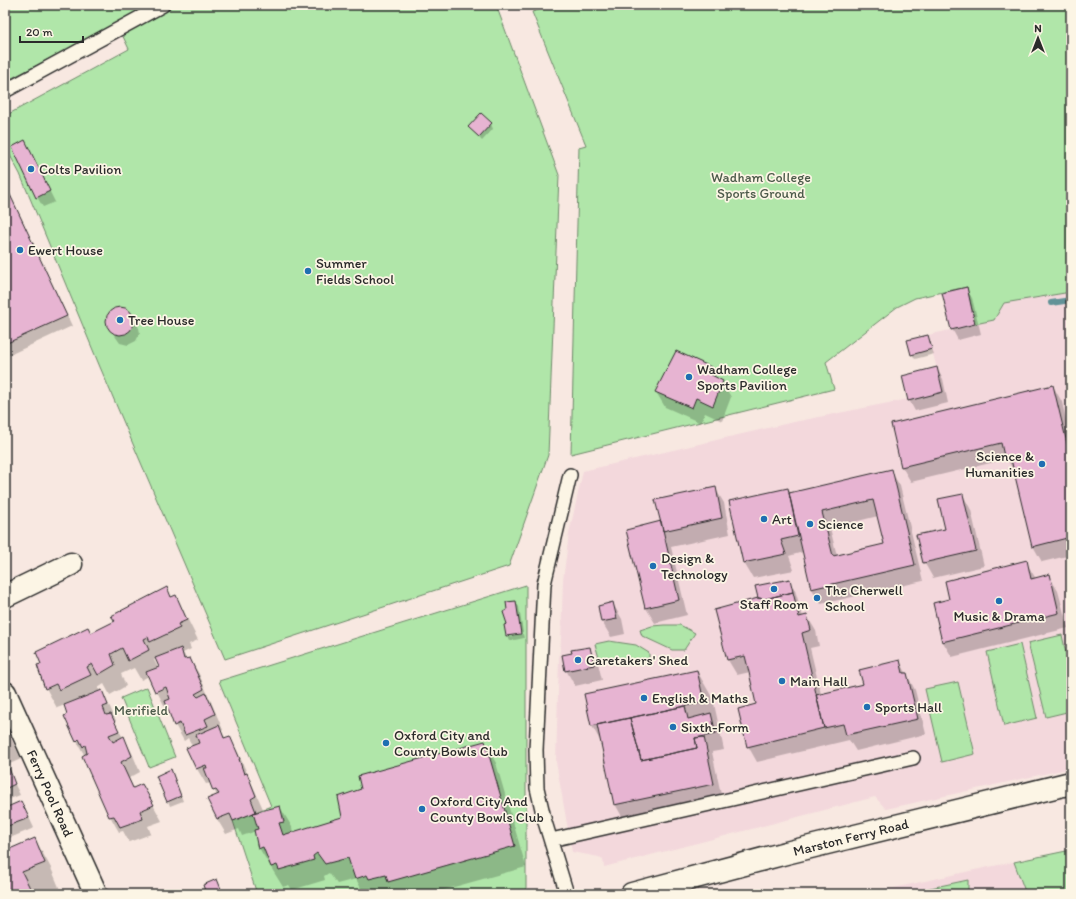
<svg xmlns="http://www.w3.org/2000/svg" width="1076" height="899" font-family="Itim,sans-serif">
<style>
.built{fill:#f3d8dc}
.green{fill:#b0e6a9;stroke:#6e886a}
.shadow{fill:#0003;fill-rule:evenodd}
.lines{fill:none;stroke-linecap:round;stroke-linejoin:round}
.stream{stroke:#629297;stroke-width:6}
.building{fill:#e7b4d2;stroke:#2b2b2b;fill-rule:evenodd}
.service-casing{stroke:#2b2b2b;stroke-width:16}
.minor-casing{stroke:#2b2b2b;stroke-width:25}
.secondary-casing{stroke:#2b2b2b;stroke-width:25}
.service{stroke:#fcf5e5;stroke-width:13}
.minor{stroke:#fcf5e5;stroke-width:22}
.secondary{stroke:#fcf5e5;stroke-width:22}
.poi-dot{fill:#1f6fb2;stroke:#fcf5e5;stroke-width:1.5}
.labels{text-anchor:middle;stroke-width:3.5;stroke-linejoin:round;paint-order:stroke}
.poi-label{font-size:14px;fill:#2b2b2b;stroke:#fcf5e5;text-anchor:start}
.park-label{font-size:14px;fill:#4c5a4a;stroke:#fcf5e5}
.street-label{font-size:14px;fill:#2b2b2b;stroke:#fcf5e5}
</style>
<rect width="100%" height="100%" fill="#f8e8e1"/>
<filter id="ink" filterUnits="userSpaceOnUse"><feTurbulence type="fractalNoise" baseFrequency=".025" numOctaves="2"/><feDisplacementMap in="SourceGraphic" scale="8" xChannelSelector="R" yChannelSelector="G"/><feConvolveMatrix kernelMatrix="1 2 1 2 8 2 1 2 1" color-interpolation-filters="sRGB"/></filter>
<g filter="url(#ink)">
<!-- built -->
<path class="built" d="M1071,292V768L886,809L875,797L604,867L603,859L599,857L572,852L556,762L559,659L561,641L563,580L569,534L583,471L794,422L943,392L928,335L994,320L1004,303Z
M1071,850V894H867L979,869Z"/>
<!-- green -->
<path class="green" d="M5,5H496L559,175L548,455L509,566L225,659L100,367L20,174L5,146V116L129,49L117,24L10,79L5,66Z
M554,5H1071V292L1004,303L994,320L975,324L967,287L915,298L897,307L826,362L834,389L571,454L579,147L586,145L532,12Z
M526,585V894H257L233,821L271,806L219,681Z
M664,625H680L695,633L684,650H672L642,636L640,630L652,626Z
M1062,635L1071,676V711L1046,717L1028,643Z
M609,641L636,645L649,653V661L625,664L599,658L595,644Z
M1020,644L1037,718L1004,726L987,652Z
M958,682L975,754L942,762L925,689Z
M147,687L175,757L149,767L121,698Z
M1071,850V894H1026L1014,862Z
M968,880V894H902Z"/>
<!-- shadow -->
<path class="shadow" d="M491,124L493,129L482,141L469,127Z
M25,142L55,202L43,207L37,197Z
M5,184L72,326L5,357Z
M966,288L972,298L981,334L958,340L952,329Z
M119,308L128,310L139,328L140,333L136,341L128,345L120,343L108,326L109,314Z
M927,336L934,354L915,359L912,354Z
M710,368L717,379L722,382L731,397L722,421L705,413L701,423L665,407L656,392Z
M937,369L943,379L948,403L915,411L909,400Z
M1053,386L1062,402L1071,441V555L1042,562L1033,546L1014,471L1007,459L911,482L902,467L892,424Z
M891,471L900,486L923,581L821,604L812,589L803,552L789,556L794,570L753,578L744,563L730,502L787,489L790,494ZM878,516L885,545L837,556L830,528Z
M715,488L724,503L730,534L671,547L687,615L655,623L646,608L662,522Z
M963,495L971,510L984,566L933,578L924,562L946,529Z
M1026,562L1036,579L1049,576L1058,591L1068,628L952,657L943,642L951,600Z
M789,580L795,590L803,617L807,616L816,631L819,646L810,648L821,694L864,684L900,661L915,690L926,734L856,751L849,740L757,762L748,746L757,705L750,672L737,675L728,660L715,611L759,599Z
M176,596L198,640L189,644L191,649L183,653L187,660L190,659L199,674L223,730L221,731L226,739L229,737L238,753L264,811L280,807L292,827L293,833L343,818L485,743L496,763L526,867L429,894H364L356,879L337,884L329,873L324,876L325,880L292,890L289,885L283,887L259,848L256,831L242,836L239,829L226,834L217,819V796L211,783L206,784L197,769L188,749L193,747L188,738L184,741L175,725L167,706L165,707L149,676L141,680L134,668L121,674L126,686L110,695L104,684L98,688L110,707L116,721L114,722L132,753L140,772L129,778L134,789L151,801L162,821L148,826L151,834L129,842L123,831L119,832L110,816L85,756L77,742L83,736L69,715L65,705L57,708L46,688L91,634ZM156,658L160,667L158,668L154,660Z
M516,602L519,607L523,632L508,636L505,626L508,625Z
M613,604L622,619L625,634L611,637L602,622Z
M523,634L524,638L510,641L508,637Z
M589,648L598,663L602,680L575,686L566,670L573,654Z
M697,671L713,699L724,750L712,752L722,799L624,820L615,804L602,744L592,726Z
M5,726L21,759L5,766Z
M8,770L20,795L5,801V771Z
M171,771L183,801L170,806L168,801Z
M5,809L27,813L34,828L5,840Z
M35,839L51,868L61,892L55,894H5V852Z"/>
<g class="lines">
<!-- stream -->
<path class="stream" d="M1051,303L1071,300"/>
</g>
<!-- building -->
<path class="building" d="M481,113L492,123L479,137L468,127Z
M25,140L50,191L36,198L12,147Z
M5,184L67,316L5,344Z
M967,287L975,324L951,330L942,293Z
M106 321a14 14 0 1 1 28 0a14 14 0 1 1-28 0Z
M928,335L932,349L911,355L907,340Z
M676,351L711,367L708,373L723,381L713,406L696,398L692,408L655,392Z
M937,367L943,392L908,401L902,376Z
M1053,385L1071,460V537L1032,547L1010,455L1004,456L1001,443L901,467L891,424Z
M892,469L915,565L811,589L789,493ZM873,500L884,544L833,556L822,512Z
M716,487L722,518L663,531L655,500Z
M788,488L798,536L781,540L786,554L743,563L729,501Z
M963,494L976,551L923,563L916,535L945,529L938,499Z
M661,521L679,600L645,608L626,530Z
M1027,560L1031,579L1050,574L1059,613L942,642L933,603L949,599L945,581Z
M790,579L793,592L765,599L758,598L755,586Z
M167,587L171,597L176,595L187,620L178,624L180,628L150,642L148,637L144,639L149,650L128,661L122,648L111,654L115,665L98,675L92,664L87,667L91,675L59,690L56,684L45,689L37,665L41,664L36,652L88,627L91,633L115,621L111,616Z
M793,592L799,617L807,615L811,630L802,633L824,728L747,747L738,709L756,704L748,668L745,656L727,660L714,610L758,598L765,599Z
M516,601L521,634L506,636L504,625L507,624L503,612L507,610L506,602Z
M613,602L617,619L601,622L598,606Z
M590,647L594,665L565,671L562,655L572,653L571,650Z
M181,648L184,659L190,658L204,689L195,694L198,697L206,693L215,714L205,719L208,726L185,735L180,723L174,726L165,701L170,699L166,687L155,692L146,672L159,667L155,658Z
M900,660L903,673H907L918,719L846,735L843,724L824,728L816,695L863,684L859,670Z
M697,670L704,702L591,726L584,694Z
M102,690L108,705L103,707L106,715L111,714L119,731L109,735L113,742L124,736L132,756L121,762L133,788L142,784L154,805L140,811L143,819L120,827L114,816L109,817L82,756L87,753L85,745L83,747L79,739L76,742L64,716L67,714L64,705Z
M685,706L688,719L711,713L716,734L695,738L697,748L641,760L630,718Z
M630,718L641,760L697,748L695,738L704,737L714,784L614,805L597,725Z
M219,725L224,738L230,736L240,759H239L244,774L247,773L256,796L251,799L256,812L233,821L230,814L217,819L207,799L219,794L216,790L213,791L204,768H207L206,765L196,769L186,748L199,743L196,735Z
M485,741L515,846L388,882L386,875L369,879L367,875L355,879L348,858L325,864L317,853L313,856L314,860L279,870L277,865L271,867L263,847L258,849L254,830L258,829L253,813L280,806L284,822L279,823L283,835L342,817L338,797L361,789L358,776Z
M9,768L15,784L5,789V770Z
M171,769L181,796L167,802L156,776Z
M21,801L29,818L5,827V808Z
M35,838L45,863L22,872L33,894H5V851Z
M217,879L223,894H206L203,885Z"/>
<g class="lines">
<!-- service casing -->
<g class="service-casing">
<path id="service" d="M5,91L163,5
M551,840L913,758
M567,894L545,822L537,788L536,750L544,584L570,475"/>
</g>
<!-- minor casing -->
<g class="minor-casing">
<g id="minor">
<path d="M5,596L71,564"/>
<path id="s1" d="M5,693L96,894"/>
</g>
</g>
<!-- secondary casing -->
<g class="secondary-casing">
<g id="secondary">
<path id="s2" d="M632,894L786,853L1071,783"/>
</g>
</g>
<!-- service -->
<use href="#service" class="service"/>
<!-- minor -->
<use href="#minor" class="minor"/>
<!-- secondary -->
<use href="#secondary" class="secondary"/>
</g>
</g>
<!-- markers -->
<g class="poi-dot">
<circle cx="31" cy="169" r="4"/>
<circle cx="20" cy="250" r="4"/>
<circle cx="308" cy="271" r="4"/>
<circle cx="120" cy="320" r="4"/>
<circle cx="689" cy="377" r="4"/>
<circle cx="1042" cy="464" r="4"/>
<circle cx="764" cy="519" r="4"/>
<circle cx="810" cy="524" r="4"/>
<circle cx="653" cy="566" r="4"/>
<circle cx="774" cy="589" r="4"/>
<circle cx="817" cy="598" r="4"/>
<circle cx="999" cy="601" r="4"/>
<circle cx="578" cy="660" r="4"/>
<circle cx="782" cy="681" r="4"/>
<circle cx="644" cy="698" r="4"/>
<circle cx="867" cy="707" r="4"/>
<circle cx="673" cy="727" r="4"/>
<circle cx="386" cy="743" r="4"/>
<circle cx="422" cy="809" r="4"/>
</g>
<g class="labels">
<!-- poi labels -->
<g class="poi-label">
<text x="39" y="174">Colts Pavilion</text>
<text x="28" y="255">Ewert House</text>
<text x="316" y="268">Summer<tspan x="316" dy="16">Fields School</tspan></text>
<text x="128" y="325">Tree House</text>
<text x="697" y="374">Wadham College<tspan x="697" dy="16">Sports Pavilion</tspan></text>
<text x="1034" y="461" text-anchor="end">Science &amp;<tspan x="1034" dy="16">Humanities</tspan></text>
<text x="772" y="524">Art</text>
<text x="818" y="529">Science</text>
<text x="661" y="563">Design &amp;<tspan x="661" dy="16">Technology</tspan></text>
<text x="825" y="595">The Cherwell<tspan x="825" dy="16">School</tspan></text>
<text x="774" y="609" text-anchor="middle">Staff Room</text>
<text x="999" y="621" text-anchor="middle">Music &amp; Drama</text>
<text x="586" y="665">Caretakers' Shed</text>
<text x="790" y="686">Main Hall</text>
<text x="652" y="703">English &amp; Maths</text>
<text x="875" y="712">Sports Hall</text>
<text x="681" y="732">Sixth-Form</text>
<text x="394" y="740">Oxford City and<tspan x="394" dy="16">County Bowls Club</tspan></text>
<text x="430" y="806">Oxford City And<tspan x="430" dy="16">County Bowls Club</tspan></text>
</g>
<!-- park labels -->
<g class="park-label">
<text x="761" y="182">Wadham College<tspan x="761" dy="16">Sports Ground</tspan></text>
<text x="141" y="715">Merifield</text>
</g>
<!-- street labels -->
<g class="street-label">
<text dy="5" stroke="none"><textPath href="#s1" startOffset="110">Ferry Pool Road</textPath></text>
<text dy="5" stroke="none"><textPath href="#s2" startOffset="226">Marston Ferry Road</textPath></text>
</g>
</g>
<!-- margin -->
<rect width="1076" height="899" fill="none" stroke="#fcf5e5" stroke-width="20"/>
<rect x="10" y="10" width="1056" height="879" fill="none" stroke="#2b2b2b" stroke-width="1.5" filter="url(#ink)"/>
<!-- north arrow -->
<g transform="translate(1038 38)" stroke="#fcf5e5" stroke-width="3" paint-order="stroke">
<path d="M0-3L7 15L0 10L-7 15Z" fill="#2b2b2b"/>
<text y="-6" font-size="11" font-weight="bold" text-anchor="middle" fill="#2b2b2b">N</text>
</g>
<!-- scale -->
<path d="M20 36v6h63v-6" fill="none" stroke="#2b2b2b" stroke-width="2"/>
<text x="26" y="36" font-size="12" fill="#2b2b2b" stroke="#fcf5e5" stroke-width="3" paint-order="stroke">20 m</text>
</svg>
